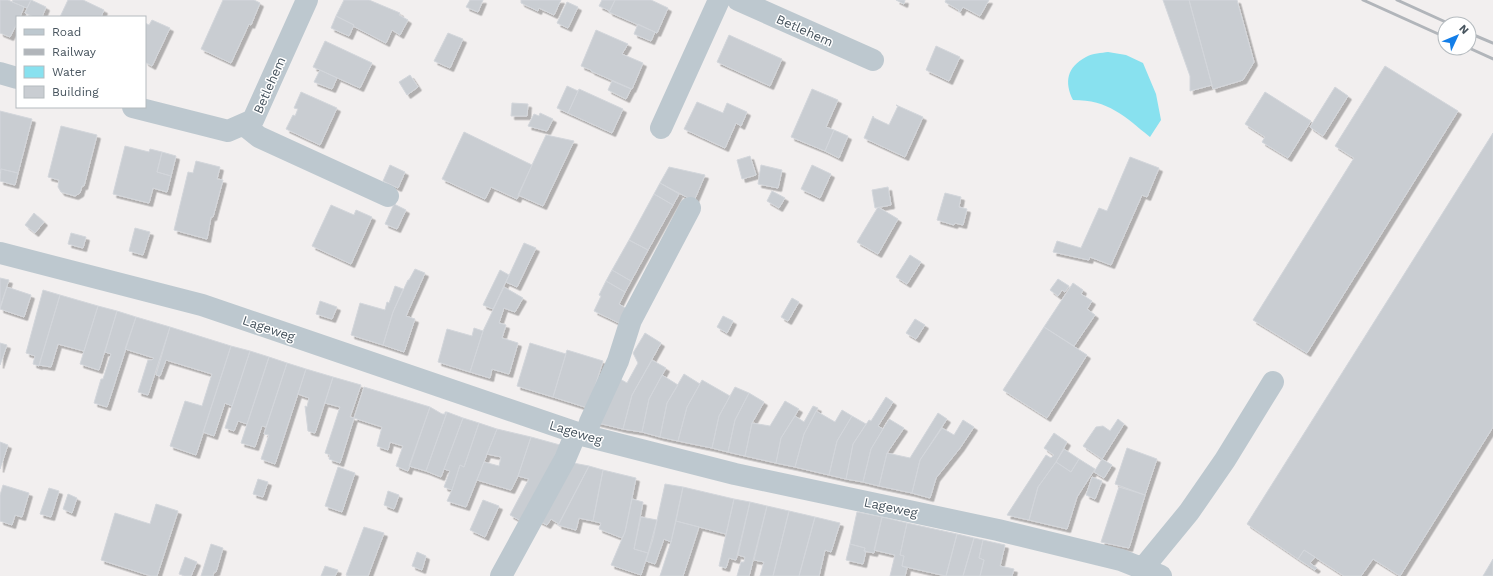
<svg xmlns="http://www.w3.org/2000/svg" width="1493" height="576" font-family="'Work Sans',sans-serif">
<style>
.water{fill:#88e1ef}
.building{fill:#c9cdd2;stroke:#d3d6db;filter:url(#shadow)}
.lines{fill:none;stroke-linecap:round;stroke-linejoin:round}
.minor{stroke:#bdc8cf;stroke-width:22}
.rail{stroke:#b1b5ba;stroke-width:3}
.labels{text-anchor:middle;stroke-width:3;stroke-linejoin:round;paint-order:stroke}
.street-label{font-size:13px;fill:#47545e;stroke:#fff}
</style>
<defs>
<filter id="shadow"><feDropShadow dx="3.5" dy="3.5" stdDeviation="0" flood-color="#0004"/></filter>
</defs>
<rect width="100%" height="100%" fill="#f2efef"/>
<!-- water -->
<path class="water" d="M1108,52L1126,55L1143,63L1156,94L1161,120L1150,137C1124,116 1109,100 1073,100C1064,82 1067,67 1086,57C1092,53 1102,53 1108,52Z"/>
<!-- building -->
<path class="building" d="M0,0H8L24,7L20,17H17V23L10,37L0,33Z
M13,0H31L27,8L12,2Z
M31,0L46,7L42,17H34L25,13Z
M68,0H83L104,10L101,17H60Z
M223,0H254L260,3L251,25L249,24L231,63L201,49Z
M344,0H369L400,13L399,15L408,20L400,35L392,30L386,43L353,26L354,25L336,16Z
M470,0H483L478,12L466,7Z
M521,0H561L554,15L539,8L538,11L521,3Z
M602,0H615L610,11L599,6Z
M615,0H651L668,8L657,33L609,12Z
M896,0H905L904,4Z
M946,0H989L980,16L963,7L960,12L958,11L959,10L945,2Z
M1163,0H1189L1212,85L1190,91V76Z
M1189,0H1237L1254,62L1243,80L1213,89Z
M567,2L578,7L568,28L557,23Z
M336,16L354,25L349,36L331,28Z
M152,20L170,28L152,66L145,62V23L149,25Z
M638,24L655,32L651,41L634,34Z
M596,30L628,44L622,54L643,63L632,89L591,71V70L581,66Z
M448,33L463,39L450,68L434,61Z
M729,35L782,59L770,86L717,62Z
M325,41L372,63L360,88L313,67Z
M936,46L960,57L949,81L926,70Z
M1385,66L1458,111L1307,353L1253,320L1354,158L1335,146Z
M320,70L337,78L332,89L314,82Z
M410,75L418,87L407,95L399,82Z
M612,81L631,89L626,99L608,90Z
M567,86L578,91L568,113L557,108Z
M1335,87L1348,96L1323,136L1310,127Z
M579,89L623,109L612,133L568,113Z
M812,89L838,100L826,127L834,130L825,151L791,137Z
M301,92L337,108L320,145L286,129L293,115L295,116L298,109L294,108Z
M1265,92L1311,121L1288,158L1262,142L1265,137L1245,124Z
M697,102L723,113L727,103L747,112L741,126L736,123L725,148L684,129Z
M512,103L528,104L527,116H511Z
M896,105L923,117L905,157L864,138L873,116L874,118L889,125L898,106Z
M0,111L32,119L18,173L1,169L0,172Z
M540,113L553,119L547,131L528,126L534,114L539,116Z
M61,126L97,135L84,186H82L80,193L75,196L61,192L58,187L59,180L48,177Z
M834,130L848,136L839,158L825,151Z
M464,132L532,165L517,199L491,187L485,199L442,179Z
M1493,133V427L1400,576L1373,559L1361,576H1344L1304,550L1298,559L1247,524Z
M546,135L574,141L543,206L518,195Z
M125,146L149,152L150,149L162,152L157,172L171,176L167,192L153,188L149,203L113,194Z
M162,152L176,156L171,176L157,172Z
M750,156L756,175L742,179L737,160Z
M1130,157L1159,168L1147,197L1142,195L1111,265L1090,257L1089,260L1053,252L1057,241L1081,248L1099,208L1107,211Z
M196,161L220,167L217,179L223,180L213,217H211L207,239L174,230L188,172L193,173Z
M390,165L405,172L398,188L383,181Z
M761,165L782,170L778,188L758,184Z
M812,165L831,174L820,198L801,189Z
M669,167L705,175L694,201L660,183Z
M1,169L18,173L15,185L0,181Z
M660,183L679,194L673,205L654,194Z
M888,187L891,205L875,208L872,190Z
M772,191L785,198L779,208L767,201Z
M945,193L961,197L959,207L967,209L963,225L955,223L954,225L937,220Z
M654,194L673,205L648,250L629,240Z
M394,204L406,210L397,229L385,224Z
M331,205L354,215L356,210L372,217L351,264L312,246Z
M878,207L898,219L878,254L857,242Z
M34,213L44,222L35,233L25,225Z
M135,228L150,232L143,255L129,251Z
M71,233L86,237L83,248L68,244Z
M629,240L648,250L631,281L612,270Z
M524,243L536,248L517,287L506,282Z
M910,255L921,262L907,284L896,277Z
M415,269L425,273L406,316L415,319L404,352L383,345L393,312L408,280H409Z
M500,270L509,275L493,309L483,305Z
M612,270L631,281L625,292L606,281Z
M0,278L9,280L0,307Z
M1058,279L1069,286L1065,292L1062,290L1058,296L1050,290Z
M606,281L625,292L619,304L627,309L619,323L594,311L601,296L599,295Z
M1073,283L1083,290L1081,294L1092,301L1087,309L1095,315L1074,346L1044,327Z
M395,286L403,289L393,312L383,345L351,335L360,303L385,310L387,302L389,303Z
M7,287L31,295L24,317L0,309Z
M504,287L523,298L515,312L504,308L499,323L506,325L502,338L518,343L509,374L492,369L490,378L470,372L483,331Z
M43,290L60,295L39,366L33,364L35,356L26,353Z
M60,295L98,306L84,351L58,344L51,367L39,365Z
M792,298L799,302L788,321L781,317Z
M320,301L337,307L332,319L316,314Z
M98,306L117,311L99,370L80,364Z
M117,311L136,317L107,407L94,403L101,379H103L111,354L105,352Z
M723,316L733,321L727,333L717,327Z
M136,317L170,327L148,395L138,392L148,360H152L154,358L125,349Z
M915,319L925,325L916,339L906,333Z
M170,327L231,346L196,455L170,446L185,401L202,406L212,374L166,360L160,376L156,375Z
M1044,327L1087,355L1047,418L1003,390Z
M474,328L483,331L470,372L438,362L447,329L472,336Z
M645,333L661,343L632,395L623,429L594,422L620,379L627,383L638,363L633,353Z
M0,343L7,345L0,365Z
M530,343L566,354L553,397L517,386Z
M231,346L250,351L232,406L225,403L214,436L203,432Z
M567,350L603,361L588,408L553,397Z
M250,351L269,357L247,424L238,421L234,431L225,428Z
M269,357L287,363L266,427L262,426L255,447L241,443Z
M652,360L666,368L649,399L642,432L623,429L632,395Z
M287,363L306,369L275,464L261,459L269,435L264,434Z
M306,369L333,377L315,433L308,431L305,406L307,407L309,398L298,394Z
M684,374L700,384L687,407L678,441L660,437L667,403Z
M662,375L678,385L667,403L660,437L642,432L649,399Z
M333,377L361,385L350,417L354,418L340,463L329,459L330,455L325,453L340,407L325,403Z
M702,380L730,396L719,416L712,448L678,441L687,407Z
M364,387L430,407L408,471L396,466L403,446L390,442L388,450L377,446L382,427L354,418Z
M735,387L749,393L735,420L728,452L712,448L719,416Z
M749,393L764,402L752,423L745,456L728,452L735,420Z
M886,397L893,402L878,426L883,429L871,449L863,482L846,479L853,444L869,420L871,421Z
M785,401L799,409L781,438L776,463L745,456L752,423L770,426Z
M813,406L818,408L804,434L795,467L776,463L781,438L795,416L804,422Z
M430,407L442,414H445V412H447L426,471L409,466Z
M842,410L852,416L837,441L829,475L795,467L804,434L816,411L835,422Z
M447,412L463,418L441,477L426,471Z
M938,413L947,419L920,460L912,493L879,486L887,453L910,458Z
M852,416L866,424L853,444L846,479L829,475L837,441Z
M463,418L479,423L464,467L460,465L452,490L444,487L450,471L444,469Z
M889,419L904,428L887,453L879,486L863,482L871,449Z
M1118,419L1124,424L1102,459L1083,446L1096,427L1103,426L1110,431Z
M963,420L974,427L960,448L936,478L930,498L912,493L920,460L942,428L954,435Z
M479,423L497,429L466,507L447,501L452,490L460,465L464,467Z
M497,429L531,437L518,476L511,490L477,480L484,462L499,466L501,457L487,454Z
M1054,433L1067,442L1056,462L1038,487L1029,520L1007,515L1046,455L1051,458L1054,455L1044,448Z
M531,437L560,445L523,522L510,515L529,479L518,476Z
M0,442L8,445L0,469Z
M1127,448L1157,459L1145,495L1115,484Z
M1064,449L1079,459L1071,472L1056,462Z
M1079,459L1095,469L1077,497L1067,529L1029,520L1038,487L1056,462L1071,472Z
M1102,459L1112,465L1104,478L1094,472Z
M568,462L589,466L559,524L551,519L547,525L537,520Z
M589,466L603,470L593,521L579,518L576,530L558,525Z
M338,467L355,473L342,512L325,506Z
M603,470L636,478L625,532L622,538L599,529L601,523L593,521Z
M1092,477L1102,481L1095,499L1086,495Z
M258,479L268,482L263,497L253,494Z
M665,484L683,487L671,542L664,539L655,564L646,561L653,539Z
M3,485L29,493L22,517L15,515L12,525L0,521V495Z
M683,487L734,499L726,534L676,521Z
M1119,487L1145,495L1129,548L1101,542Z
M49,488L59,491L51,517L40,514Z
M388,491L399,495L394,509L384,505Z
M68,494L77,498L72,513L63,509Z
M632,499L643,502L634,549L648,553L641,575L611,565L625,532Z
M734,499L750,502L736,560L729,558L726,568L719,566Z
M483,500L499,506L485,537L470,530Z
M750,502L767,506L749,576H737L741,562H744L745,557L738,555Z
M156,504L178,511L157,576H151L101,560L115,513L150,524Z
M767,506L789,511L773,576H760L764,562L754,560Z
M789,511L815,517L799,576H773Z
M857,512L882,517L874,553L864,551L865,548L850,544Z
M641,517L657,520L648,553L634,549Z
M815,517L840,523L831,552L825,550L819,576H799Z
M882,517L907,523L900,555L904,556L902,566L907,568L905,576H890L895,555L874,550Z
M676,521L699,527L683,576H660L671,542Z
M907,523L957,534L946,576L902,566L904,556L900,555Z
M364,527L384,533L368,576H348L346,575Z
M957,534L974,538L963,576H946Z
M974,538L983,540L979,558L984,560L980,576H963Z
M983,540L1005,545L1000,566L1014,569L1012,576H980L984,560L979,558Z
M211,544L223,548L216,572H214L213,576H201Z
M850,544L865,548L864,551H866L863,564L846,560Z
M1304,550L1315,557L1310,563L1317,568L1315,570L1298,559Z
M417,552L426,556L422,570L412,566Z
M185,557L197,562L191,576H185L179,574Z
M1493,559V576H1483Z
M325,566L338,570L335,576H321Z"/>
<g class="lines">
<!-- minor -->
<path class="minor" d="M738,0L873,60
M0,73L17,78
M133,107L228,131L253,120L307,0
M244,125L259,137L388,196
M661,128L719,0
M0,253L202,305L586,436L735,474L998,530L1121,560L1161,576
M586,436L590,422L618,361L631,320L690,208
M1143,568L1189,512L1225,460L1273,382
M501,576L565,459L576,433"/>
<!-- rail -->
<path class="rail" d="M1363,0L1445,37
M1397,0L1450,24
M1469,33L1493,43
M1469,48L1493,59"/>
</g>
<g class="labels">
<!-- street labels -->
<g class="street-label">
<text transform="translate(805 30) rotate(24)" y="5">Betlehem</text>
<text transform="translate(269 85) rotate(-66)" y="5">Betlehem</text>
<text transform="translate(269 328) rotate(19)" y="5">Lageweg</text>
<text transform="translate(576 432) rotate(17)" y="5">Lageweg</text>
<text transform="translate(891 507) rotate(12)" y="5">Lageweg</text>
</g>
</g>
<!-- legend -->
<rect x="16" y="16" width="130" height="92" fill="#ffffff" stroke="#b5bbbf"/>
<rect x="24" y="29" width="20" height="6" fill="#bdc8cf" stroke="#b5bbbf"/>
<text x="52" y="36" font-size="12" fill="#47545e">Road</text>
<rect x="24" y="49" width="20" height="6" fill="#b1b5ba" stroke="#b5bbbf"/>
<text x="52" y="56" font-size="12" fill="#47545e">Railway</text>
<rect x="24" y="66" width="20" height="12" fill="#88e1ef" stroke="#b5bbbf"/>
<text x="52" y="76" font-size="12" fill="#47545e">Water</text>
<rect x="24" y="86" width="20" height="12" fill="#c9cdd2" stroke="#b5bbbf"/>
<text x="52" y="96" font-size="12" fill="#47545e">Building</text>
<!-- north arrow -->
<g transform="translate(1457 36) rotate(46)"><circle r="19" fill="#ffffff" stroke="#b5bbbf"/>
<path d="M0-3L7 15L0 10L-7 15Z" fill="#137ee8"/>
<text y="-6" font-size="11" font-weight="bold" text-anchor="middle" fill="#47545e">N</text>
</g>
</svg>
